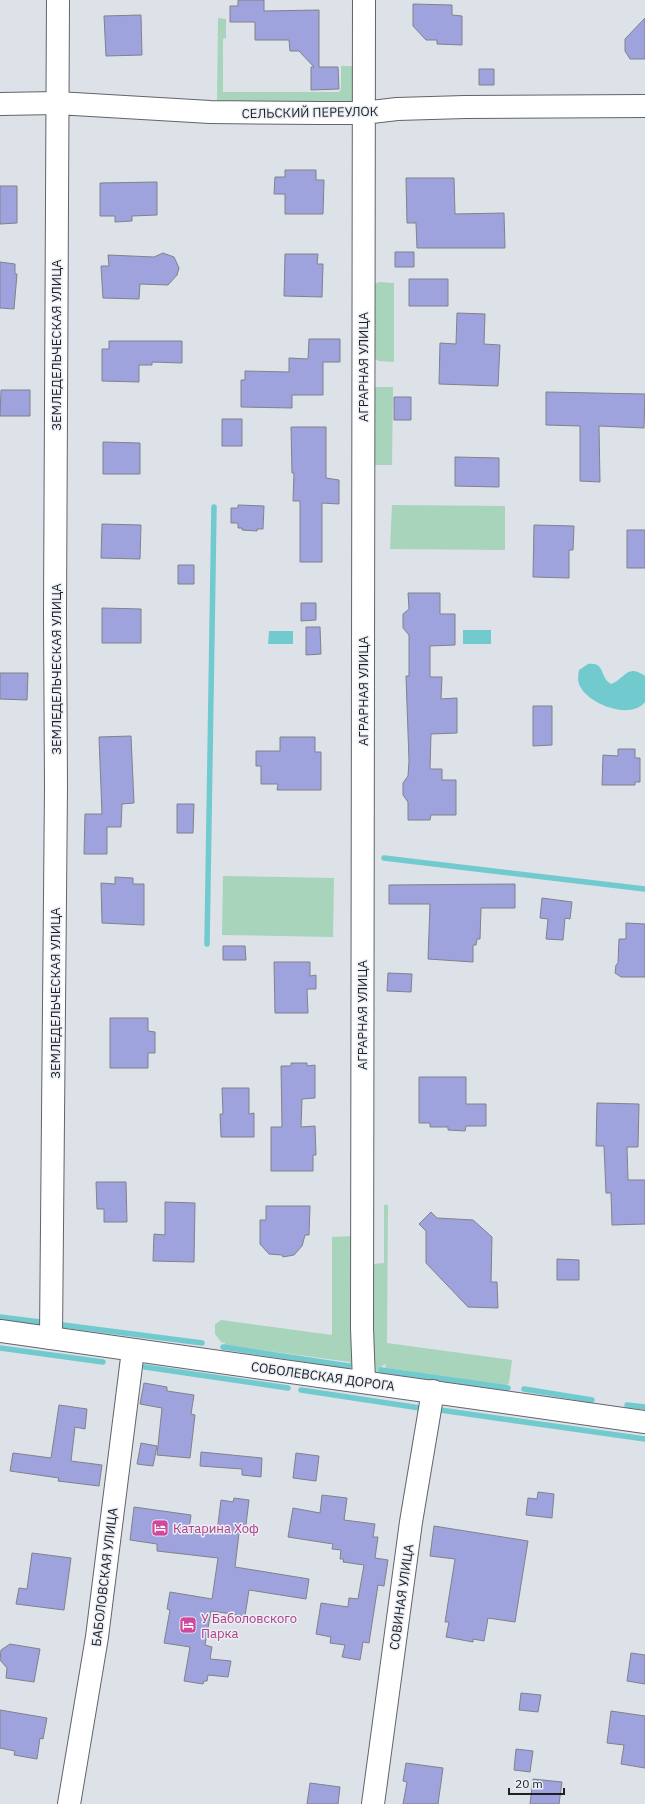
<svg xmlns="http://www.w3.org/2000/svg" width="645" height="1804" font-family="'IBM Plex Sans',sans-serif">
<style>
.green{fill:#a7d4bb}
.water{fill:#71cacd}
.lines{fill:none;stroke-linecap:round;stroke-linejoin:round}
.stream{stroke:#71cacd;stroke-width:5.5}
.building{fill:#9ea2dd;stroke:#818289}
.street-casing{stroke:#61646a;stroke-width:24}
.secondary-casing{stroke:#61646a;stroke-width:24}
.street{stroke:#fff;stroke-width:22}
.secondary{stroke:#fff;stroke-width:22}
.labels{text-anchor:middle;stroke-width:3;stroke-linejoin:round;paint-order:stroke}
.street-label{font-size:13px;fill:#1e2022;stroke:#eaeef5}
.hotel-label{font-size:13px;fill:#b23c85;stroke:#eaeef5;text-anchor:start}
</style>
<rect width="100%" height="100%" fill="#dde1e8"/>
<!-- green -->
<path class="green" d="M218,18L226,19V38L223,39V92H339L341,89V66H357L358,104L227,109L217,100Z
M379,282L394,283V362L379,361L370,357V286Z
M376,387H393L392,465H374L372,388Z
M392,505L505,506V550L390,549Z
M223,876L334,878L333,937L222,935Z
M384,1205H388L387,1343L512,1360L509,1383L506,1386L386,1368L385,1364L382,1366L381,1373L374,1371L372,1367V1264L384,1263Z
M356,1236L354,1364L349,1367L350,1362L224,1345L225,1342L222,1343L215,1334V1324L221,1320L332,1335V1237Z"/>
<!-- water -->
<path class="water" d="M463,630H491V644H463Z
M269,631H293V644H268Z
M588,664C606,662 599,677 611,684C625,679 627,663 645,676V702C631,720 591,705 581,688C577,682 578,676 579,670Z"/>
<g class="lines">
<!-- stream -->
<path class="stream" d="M384,858L645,889
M207,944L214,507
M0,1317L40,1322
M63,1325L202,1343
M223,1347L349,1366
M0,1348L103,1362
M145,1367L288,1388
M381,1370L508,1388
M524,1389L592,1400
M301,1390L420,1408
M627,1405L645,1407
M440,1410L645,1439"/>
</g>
<!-- building -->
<path class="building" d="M238,0H264V11L319,10V67H338L339,89L311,90V67H314L299,51H290L289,40H255V22H230V6H238Z
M413,4L452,5V15L462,16V45L437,44V40H426L413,26Z
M141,15L142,55L106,56L104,16Z
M645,18V59H630L625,51V39Z
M479,69H494V85H479Z
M285,170H316V180H324L323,214H285V194H274L275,177H285Z
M406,178H454L455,214L504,213L505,248H417L416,223H407Z
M157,182V215L132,216V221L115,222V216H100V183Z
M0,186H17V223L0,224Z
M395,252H414V267H395Z
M163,253L174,257L179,268L177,275L168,285L140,284L139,299L103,298L101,266H109L108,255L154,257Z
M285,254H318L317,264H323L322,297L284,296Z
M0,262L15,264V274H17L14,309L0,308Z
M409,279H448V306H409Z
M457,313L485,314L484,344L500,345L498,386L439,384L440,343L456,344Z
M309,339H340V362H323V395H292V408L241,407V380H245V371L289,372V358L308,359Z
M109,341H182V363L152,362V365H139V382L102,381V349H109Z
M1,390H30V416H0Z
M546,392L645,394L644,428L599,426L600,482L580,481V426L546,425Z
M394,397H411V420H394Z
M222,419H242V446H222Z
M291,427H326V478L339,480V504L322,503V562H300V501H293L294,473H292Z
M103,442L140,443V474H103Z
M455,457L499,458V487L455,486Z
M238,505L264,506L263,529H257V531L242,530V528H238V523H231V508H238Z
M102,524L141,525L140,559L101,558Z
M534,525L574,526L573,550H569V578L533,577Z
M627,530H645V568H627Z
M178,565H194V584H178Z
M408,593H440V614H455V645L430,646V677H442L441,699L457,698V733L431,734L430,769H442V780H456V815H431L430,820H408V802L403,795V783L408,776L409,761L406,676H409V635L403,628V614L409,609Z
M301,603H316V620L301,621Z
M102,608L141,609V643H102Z
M306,627H320L321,654L306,655Z
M0,673H28L27,700L0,699Z
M533,706H552V745L533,746Z
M131,736L134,803L122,804L121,827H107V854H84L85,814H102L99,737Z
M280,737H315V752H321V790H277L278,784H261V766H256V751H280Z
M618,749H635V758H640V782H635V785H602L603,755L618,756Z
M177,804H194L193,833H177Z
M115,877L133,878V884H144V925L102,923L101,883L115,884Z
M515,884V908H481L480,939H477L476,945H473V962L428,959L430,904H389V885Z
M542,898L572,902L570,919L565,918L563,940L546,939L548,919L540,918Z
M626,923L645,924V977H621L615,973L616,965L618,963L619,939H626Z
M223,946H245L246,960H223Z
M274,962H310V976L316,975V989H307L308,1013H275Z
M388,973L412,974L411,992L387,991Z
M110,1018H148V1031L155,1032V1053H148V1068H110Z
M291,1063H307V1066L315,1065V1098L302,1099L301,1127L315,1126L316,1155H313V1171H271V1127H282L281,1066H291Z
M419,1077H466V1104H486V1126H466L465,1131L448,1130V1127H430V1123H419Z
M222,1088H249V1114L254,1113V1137H221L220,1114H223Z
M597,1103L639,1104L638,1147H627L628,1180H645V1224L612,1225L611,1193H606L604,1146H596Z
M96,1182H126L127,1222H104V1209H97Z
M165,1202L195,1203L194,1262L153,1261L154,1234L165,1235Z
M266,1206H310L309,1235H305L302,1246L294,1255L283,1257L282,1255L269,1254L260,1244V1220H266Z
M431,1212L437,1218L473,1220L492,1237L491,1282H497L498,1308L468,1307L426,1263V1231L419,1224Z
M557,1259L579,1260V1280H557Z
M144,1383L167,1387V1391L194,1395L191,1414L195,1415L190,1458L157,1455L162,1408L140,1404Z
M59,1405L87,1409L85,1429L75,1427L71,1461L102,1465L99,1486L58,1481L59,1478L10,1471L13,1453L51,1458Z
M141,1443L157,1446L153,1466L137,1464Z
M201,1452L262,1458L261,1477L242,1475V1469L200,1466Z
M296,1453L319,1456L316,1481L293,1478Z
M538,1492L554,1494L552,1518L526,1515L528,1498L537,1499Z
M322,1495L347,1498L344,1520L375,1524L373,1537H378L375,1558L388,1560L384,1586L378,1585L369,1643L363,1642L360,1660L342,1657L345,1645L330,1643L331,1637L316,1634L321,1603L348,1607L349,1598L358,1599L364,1565L343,1562L344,1559H340L341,1550L332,1549L333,1544L288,1537L293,1508L320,1513Z
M234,1498L249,1500L246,1525H240L235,1567L309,1579L306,1599L249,1590L245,1616L211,1611L205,1645L212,1647L210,1659L231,1661L228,1677L208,1675L207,1681H204L203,1684L184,1681L190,1647L164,1643L170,1610L167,1609L170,1592L212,1599L218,1558L157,1551V1544L130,1540L134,1507L191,1515L189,1529L217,1532L221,1500L233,1502Z
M434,1526L528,1541L515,1622L488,1618L484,1641L473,1639V1642L446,1637L449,1622H445L455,1559L430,1556Z
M32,1553L71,1558L64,1610L16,1604L19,1588L27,1589Z
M10,1644L40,1649L34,1682L6,1678L7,1668L0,1660L1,1650Z
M631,1653L645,1655V1684L627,1681Z
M521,1693L541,1695L538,1712L519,1710Z
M0,1710L47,1718L43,1739L40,1738L37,1759L14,1755L15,1751L0,1748Z
M611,1711L645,1716V1768L621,1764L624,1745L607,1743Z
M516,1749L533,1751L530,1772L514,1770Z
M406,1763L443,1768L438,1804H403L407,1782L403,1781Z
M533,1779L562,1782L559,1804H530Z
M310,1783L340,1787L338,1804H307Z"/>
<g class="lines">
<!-- street casing -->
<g class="street-casing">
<path id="street" d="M0,104L57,103L210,112L321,113H363L397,109L465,107L645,106
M51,1338L56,786L55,612L58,0
M364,1382L362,1328L364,0
M69,1804L97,1637L133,1350
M373,1804L411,1522L433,1391"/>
</g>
<!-- secondary casing -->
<g class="secondary-casing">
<path id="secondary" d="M0,1331L645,1422"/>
</g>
<!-- street -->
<use href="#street" class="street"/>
<!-- secondary -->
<use href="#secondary" class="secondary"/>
</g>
<!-- icons -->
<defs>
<g id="hotel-square" transform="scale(0.9)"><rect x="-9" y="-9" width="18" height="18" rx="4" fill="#d1479c" stroke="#eaeef5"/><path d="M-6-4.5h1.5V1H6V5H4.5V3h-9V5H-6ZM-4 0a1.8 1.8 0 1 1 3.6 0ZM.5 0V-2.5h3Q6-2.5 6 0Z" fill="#fff"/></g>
</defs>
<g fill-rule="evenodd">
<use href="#hotel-square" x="160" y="1528"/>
<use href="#hotel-square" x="188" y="1625"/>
</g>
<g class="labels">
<!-- street labels -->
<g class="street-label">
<text transform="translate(310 112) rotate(-1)" y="5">СЕЛЬСКИЙ ПЕРЕУЛОК</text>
<text transform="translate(56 345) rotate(-90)" y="5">ЗЕМЛЕДЕЛЬЧЕСКАЯ УЛИЦА</text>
<text transform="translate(363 367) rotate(-90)" y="5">АГРАРНАЯ УЛИЦА</text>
<text transform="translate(56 669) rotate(-90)" y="5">ЗЕМЛЕДЕЛЬЧЕСКАЯ УЛИЦА</text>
<text transform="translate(363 691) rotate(-90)" y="5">АГРАРНАЯ УЛИЦА</text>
<text transform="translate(55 993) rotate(-90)" y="5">ЗЕМЛЕДЕЛЬЧЕСКАЯ УЛИЦА</text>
<text transform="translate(362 1015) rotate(-90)" y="5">АГРАРНАЯ УЛИЦА</text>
<text transform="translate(323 1376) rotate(8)" y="5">СОБОЛЕВСКАЯ ДОРОГА</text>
<text transform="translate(104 1577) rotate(-83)" y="5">БАБОЛОВСКАЯ УЛИЦА</text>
<text transform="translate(401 1597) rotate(-82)" y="5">СОВИНАЯ УЛИЦА</text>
</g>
<!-- hotel labels -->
<g class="hotel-label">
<text x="173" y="1533">Катарина Хоф</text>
<text x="201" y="1623">У Баболовского<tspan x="201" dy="15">Парка</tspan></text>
</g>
</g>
<!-- scale -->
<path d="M509 1788v6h55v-6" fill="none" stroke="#1e2022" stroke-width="2"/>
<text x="515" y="1788" font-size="12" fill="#1e2022" stroke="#eaeef5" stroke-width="3" paint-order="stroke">20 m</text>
</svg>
